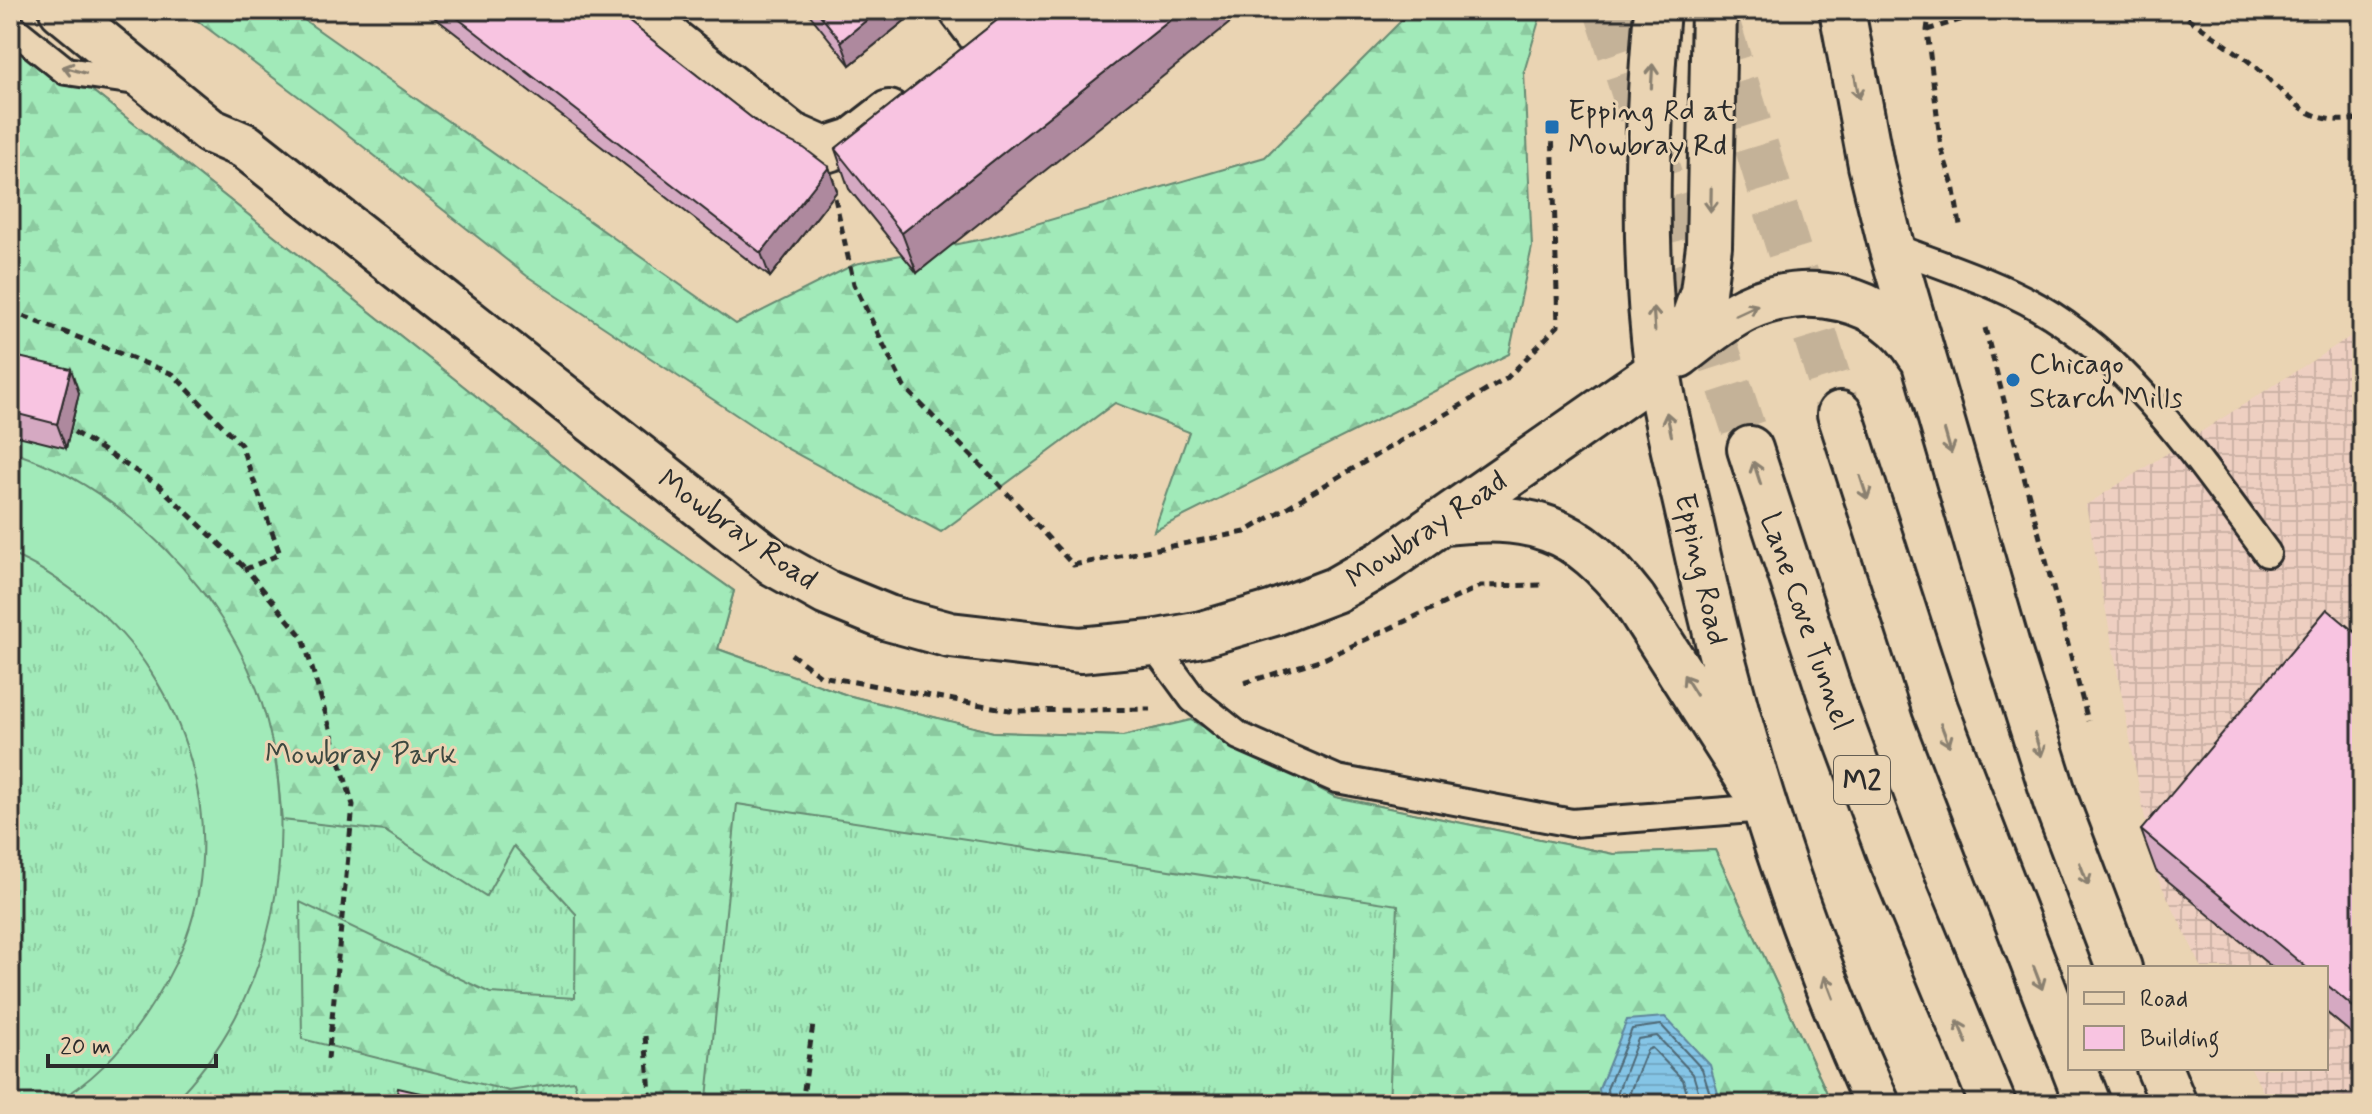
<svg xmlns="http://www.w3.org/2000/svg" width="2372" height="1114" font-family="Mynerve,sans-serif">
<style>
.industrial{fill:url(#industrial-grid)}
.grass{fill:url(#grass-tufts);stroke:#668a72;stroke-width:2}
.forest{fill:url(#forest-firs);stroke:#668a72;stroke-width:2}
.garden{fill:#a1eab9;stroke:#668a72;stroke-width:2}
.water{fill:url(#water-rules);stroke:#61879b;stroke-width:2}
.lines{fill:none;stroke-linecap:round;stroke-linejoin:round}
.shore{stroke:#4f6976;stroke-width:2}
.highway-tunnel{stroke:#c4b298;stroke-width:44;stroke-dasharray:44 22;stroke-linecap:butt}
.lane-casing{stroke:#2b2b2b;stroke-width:32}
.street-casing{stroke:#2b2b2b;stroke-width:50}
.secondary-casing{stroke:#2b2b2b;stroke-width:50}
.primary-casing{stroke:#2b2b2b;stroke-width:50}
.highway-casing{stroke:#2b2b2b;stroke-width:50}
.path{stroke:#2b2b2b;stroke-width:5;stroke-dasharray:8 6;stroke-linecap:butt}
.lane{stroke:#ead4b3;stroke-width:26}
.street{stroke:#ead4b3;stroke-width:44}
.secondary{stroke:#ead4b3;stroke-width:44}
.primary{stroke:#ead4b3;stroke-width:44}
.highway{stroke:#ead4b3;stroke-width:44}
.wall{fill:#d5a9c2;stroke:#2b2b2b;stroke-width:2}
.shaded-wall{fill:#ae899e;stroke:#2b2b2b;stroke-width:2}
.building{fill:#f8c4e1;stroke:#2b2b2b;stroke-width:2}
.oneway{stroke:#8a806f}
.poi-dot{fill:#1f6fb2;stroke:#ead4b3;stroke-width:3}
.labels{text-anchor:middle;stroke-width:6;stroke-linejoin:round;paint-order:stroke}
.shield{fill:#ead4b3;stroke:#645e54;stroke-width:2}
.shield-label{font-size:28px;font-weight:bold;fill:#2b2b2b}
.poi-label{font-size:30px;fill:#2b2b2b;stroke:#ead4b3;text-anchor:start}
.street-label{font-size:30px;fill:#2b2b2b;stroke:#ead4b3}
.park-label{font-size:30px;fill:#3d4840;stroke:#ead4b3}
</style>
<defs>
<pattern id="industrial-grid" width="8" height="8" patternUnits="userSpaceOnUse" patternTransform="scale(2)"><rect width="8" height="8" fill="#eecfc1"/><path d="M0 4h8M4 0v8" fill="none" stroke="#ccb2a6"/></pattern>
<pattern id="grass-tufts" width="24" height="20" patternUnits="userSpaceOnUse" patternTransform="scale(2)"><rect width="24" height="20" fill="#a1eab9"/><path d="M3 7l-1-3M5 7V3M7 7l1-3M15 17l-1-3M17 17v-4M19 17l1-3" fill="none" stroke="#8bc99f"/></pattern>
<pattern id="forest-firs" width="22" height="20" patternUnits="userSpaceOnUse" patternTransform="scale(2)"><rect width="22" height="20" fill="#a1eab9"/><path d="M5 1l3.5 6h-7zM16 11l3.5 6h-7z" fill="#8bc99f"/></pattern>
<pattern id="water-rules" width="6" height="5" patternUnits="userSpaceOnUse" patternTransform="scale(2)"><rect width="6" height="5" fill="#85c5e6"/><path d="M0 2.5h6" fill="none" stroke="#73a9c5"/></pattern>
</defs>
<rect width="100%" height="100%" fill="#ead4b3"/>
<filter id="ink" filterUnits="userSpaceOnUse"><feTurbulence type="fractalNoise" baseFrequency=".0125" numOctaves="2"/><feDisplacementMap in="SourceGraphic" scale="16" xChannelSelector="R" yChannelSelector="G"/><feConvolveMatrix kernelMatrix="1 2 1 2 8 2 1 2 1" color-interpolation-filters="sRGB"/></filter>
<g filter="url(#ink)">
<!-- industrial -->
<path class="industrial" d="M2362,329V1104H2269L2251,1068H2326V968H2202L2155,872L2086,505Z"/>
<!-- grass -->
<path class="grass" d="M10,19L55,61L613,505L734,591L718,649L847,695L993,732L1123,736L1191,720L1335,797L1613,854L1715,850L1832,1104H10Z"/>
<!-- forest -->
<path class="forest" d="M183,10H290L736,324L855,264L988,238L1265,157L1412,10H1542L1524,72L1532,247L1509,354L1154,531L1189,432L1115,403L941,532L786,448L527,276L318,111Z
M10,19L55,61L613,505L734,591L718,649L847,695L993,732L1123,736L1191,720L1335,797L1613,854L1715,850L1832,1104H1389L1398,905L737,804L707,1098L730,1104H580L574,1081L509,1091L302,1039L300,902L490,993L575,998L576,914L514,846L486,896L385,831L282,820L276,760L261,702L238,648L207,597L73,478L10,452Z"/>
<!-- garden -->
<path class="garden" d="M10,452C60,465 107,497 145,530C197,576 241,638 262,704C304,840 275,1003 171,1104H52C89,1085 121,1051 144,1017C159,995 172,973 182,948C232,830 186,680 88,602C64,583 38,565 10,554Z"/>
<!-- water -->
<path class="water" d="M1665,1017L1710,1065L1721,1104H1601L1599,1089L1627,1020Z"/>
<g class="lines">
<!-- shore -->
<path class="shore" d="M1609,1104L1607,1089L1632,1029L1661,1025L1702,1069L1713,1104
M1619,1104L1618,1091L1638,1039L1657,1036L1693,1074L1702,1104
M1631,1104L1630,1092L1647,1050L1652,1048L1683,1080L1690,1104"/>
<!-- highway-tunnel -->
<path class="highway-tunnel" d="M1606,10L1750,449
M1717,20L1840,414"/>
<!-- lane casing -->
<g class="lane-casing">
<path id="lane" d="M10,26L66,71L143,82
M1891,246C1940,265 1992,281 2038,307C2133,361 2203,467 2267,553
M1152,643L1193,699L1239,736L1337,779L1572,823L1765,808"/>
</g>
<!-- street casing -->
<g class="street-casing">
<path id="street" d="M633,10L791,135L825,150L853,141L889,113
M962,10L984,39"/>
</g>
<!-- secondary casing -->
<g class="secondary-casing">
<path id="secondary" d="M62,10L210,131L245,146L775,564L827,593L888,618L950,635L1080,650L1152,643L1202,634L1274,613L1335,590L1384,562L1658,371
M1438,523C1531,512 1576,525 1634,600L1751,783"/>
</g>
<!-- primary casing -->
<g class="primary-casing">
<path id="primary" d="M1657,10C1647,124 1642,258 1658,371C1666,423 1680,474 1691,525C1733,723 1794,919 1877,1104
M1842,10L1871,165L1891,246L2007,646L2056,802L2119,968
M1682,352L1703,292L1709,246L1714,10
M1679,355C1700,339 1721,321 1745,309C1807,280 1884,295 1920,355
M2159,1068L2174,1104"/>
</g>
<!-- highway casing -->
<g class="highway-casing">
<path id="highway" d="M1840,414L1935,708L2070,1058
M1750,449L1830,694L1891,858L1993,1104
M2074,1068L2088,1104"/>
</g>
<!-- path -->
<path class="path" d="M1930,10L1927,30L1941,148L1953,185L1960,225
M2176,10C2201,28 2228,45 2252,64C2288,94 2307,130 2362,118
M1927,30L1983,13L1985,10
M835,198L854,284L904,387L994,479L1073,565L1245,532L1506,379L1558,326L1552,127
M10,311L173,374L241,445L280,554L246,569L303,638L353,805L328,1059
M1985,328L2088,721
M74,432L158,485L246,569
M791,654L821,676L1015,711L1150,709
M1244,683L1326,658L1481,586L1542,585
M645,1036L651,1104
M802,1104L813,1024"/>
<!-- lane -->
<use href="#lane" class="lane"/>
<!-- street -->
<use href="#street" class="street"/>
<!-- secondary -->
<use href="#secondary" class="secondary"/>
<!-- primary -->
<use href="#primary" class="primary"/>
<!-- highway -->
<use href="#highway" class="highway"/>
</g>
<!-- wall -->
<path class="wall" d="M425,10H614L767,130L829,167L837,191L770,277Z
M806,10H918L850,65Z
M1010,10L917,273L849,189L835,149Z
M10,355L79,393L66,448L10,434Z
M2362,638V1042L2326,1012V968H2273L2156,871L2141,830Z"/>
<!-- shaded-wall -->
<path class="shaded-wall" d="M879,10H918L850,65L841,41Z
M1183,10H1246L917,273L902,233Z
M829,167L837,191L770,277L761,253Z
M71,369L79,393L66,448L57,424Z"/>
<!-- building -->
<path class="building" d="M447,10H614L767,130L804,148L829,167L761,253Z
M816,10H879L841,41Z
M1010,10H1183L902,233L835,149Z
M10,355L71,369L57,424L10,412Z
M2327,609L2362,638V1014L2326,984V968H2307L2141,830Z
M398,1088L469,1104H395Z"/>
<!-- one-way arrows -->
<defs><path id="oneway-shaft" d="M-6 0H5M1.5-3L5.5 0L1.5 3" fill="none" stroke-width="1.6" stroke-linecap="round" stroke-linejoin="round" transform="scale(2)"/></defs>
<g class="oneway">
<use href="#oneway-shaft" transform="translate(74 70) rotate(-164)"/>
<use href="#oneway-shaft" transform="translate(1652 76) rotate(-87)"/>
<use href="#oneway-shaft" transform="translate(1857 87) rotate(79)"/>
<use href="#oneway-shaft" transform="translate(1711 200) rotate(91)"/>
<use href="#oneway-shaft" transform="translate(1747 310) rotate(-25)"/>
<use href="#oneway-shaft" transform="translate(1654 319) rotate(-94)"/>
<use href="#oneway-shaft" transform="translate(1669 424) rotate(-102)"/>
<use href="#oneway-shaft" transform="translate(1948 442) rotate(74)"/>
<use href="#oneway-shaft" transform="translate(1757 473) rotate(-108)"/>
<use href="#oneway-shaft" transform="translate(1864 488) rotate(72)"/>
<use href="#oneway-shaft" transform="translate(1690 685) rotate(-122)"/>
<use href="#oneway-shaft" transform="translate(1945 735) rotate(69)"/>
<use href="#oneway-shaft" transform="translate(2038 745) rotate(73)"/>
<use href="#oneway-shaft" transform="translate(2084 874) rotate(69)"/>
<use href="#oneway-shaft" transform="translate(2038 978) rotate(69)"/>
<use href="#oneway-shaft" transform="translate(1829 987) rotate(-111)"/>
<use href="#oneway-shaft" transform="translate(1962 1032) rotate(-113)"/>
</g>
</g>
<!-- markers -->
<g class="poi-dot">
<rect x="1544" y="119" width="16" height="16" rx="4"/>
<circle cx="2013" cy="380" r="8"/>
</g>
<g class="labels">
<!-- shield labels -->
<rect class="shield" x="1834" y="756" width="56" height="48" rx="6"/>
<g class="shield-label">
<text x="1862" y="790">M2</text>
</g>
<!-- poi labels -->
<g class="poi-label">
<text x="1568" y="120">Epping Rd at<tspan x="1568" dy="34">Mowbray Rd</tspan></text>
<text x="2029" y="373">Chicago<tspan x="2029" dy="34">Starch Mills</tspan></text>
</g>
<!-- street labels -->
<g class="street-label">
<text transform="translate(738 529) rotate(35)" y="10">Mowbray Road</text>
<text transform="translate(1426 529) rotate(-34)" y="10">Mowbray Road</text>
<text transform="translate(1702 569) rotate(77)" y="10">Epping Road</text>
<text transform="translate(1807 621) rotate(71)" y="10">Lane Cove Tunnel</text>
</g>
<!-- park labels -->
<g class="park-label">
<text x="361" y="763">Mowbray Park</text>
</g>
</g>
<!-- margin -->
<rect width="2372" height="1114" fill="none" stroke="#ead4b3" stroke-width="40"/>
<rect x="20" y="20" width="2332" height="1074" fill="none" stroke="#2b2b2b" stroke-width="3" filter="url(#ink)"/>
<!-- legend -->
<rect x="2068" y="966" width="260" height="104" fill="#ead4b3" stroke="#9e907d" stroke-width="2"/>
<rect x="2084" y="992" width="40" height="12" fill="#ead4b3" stroke="#9e907d" stroke-width="2"/>
<text x="2140" y="1006" font-size="24" fill="#2b2b2b">Road</text>
<rect x="2084" y="1026" width="40" height="24" fill="#f8c4e1" stroke="#9e907d" stroke-width="2"/>
<text x="2140" y="1046" font-size="24" fill="#2b2b2b">Building</text>
<!-- scale -->
<path d="M48 1054v12h168v-12" fill="none" stroke="#2b2b2b" stroke-width="4"/>
<text x="60" y="1054" font-size="24" fill="#2b2b2b" stroke="#ead4b3" stroke-width="6" paint-order="stroke">20 m</text>
</svg>
